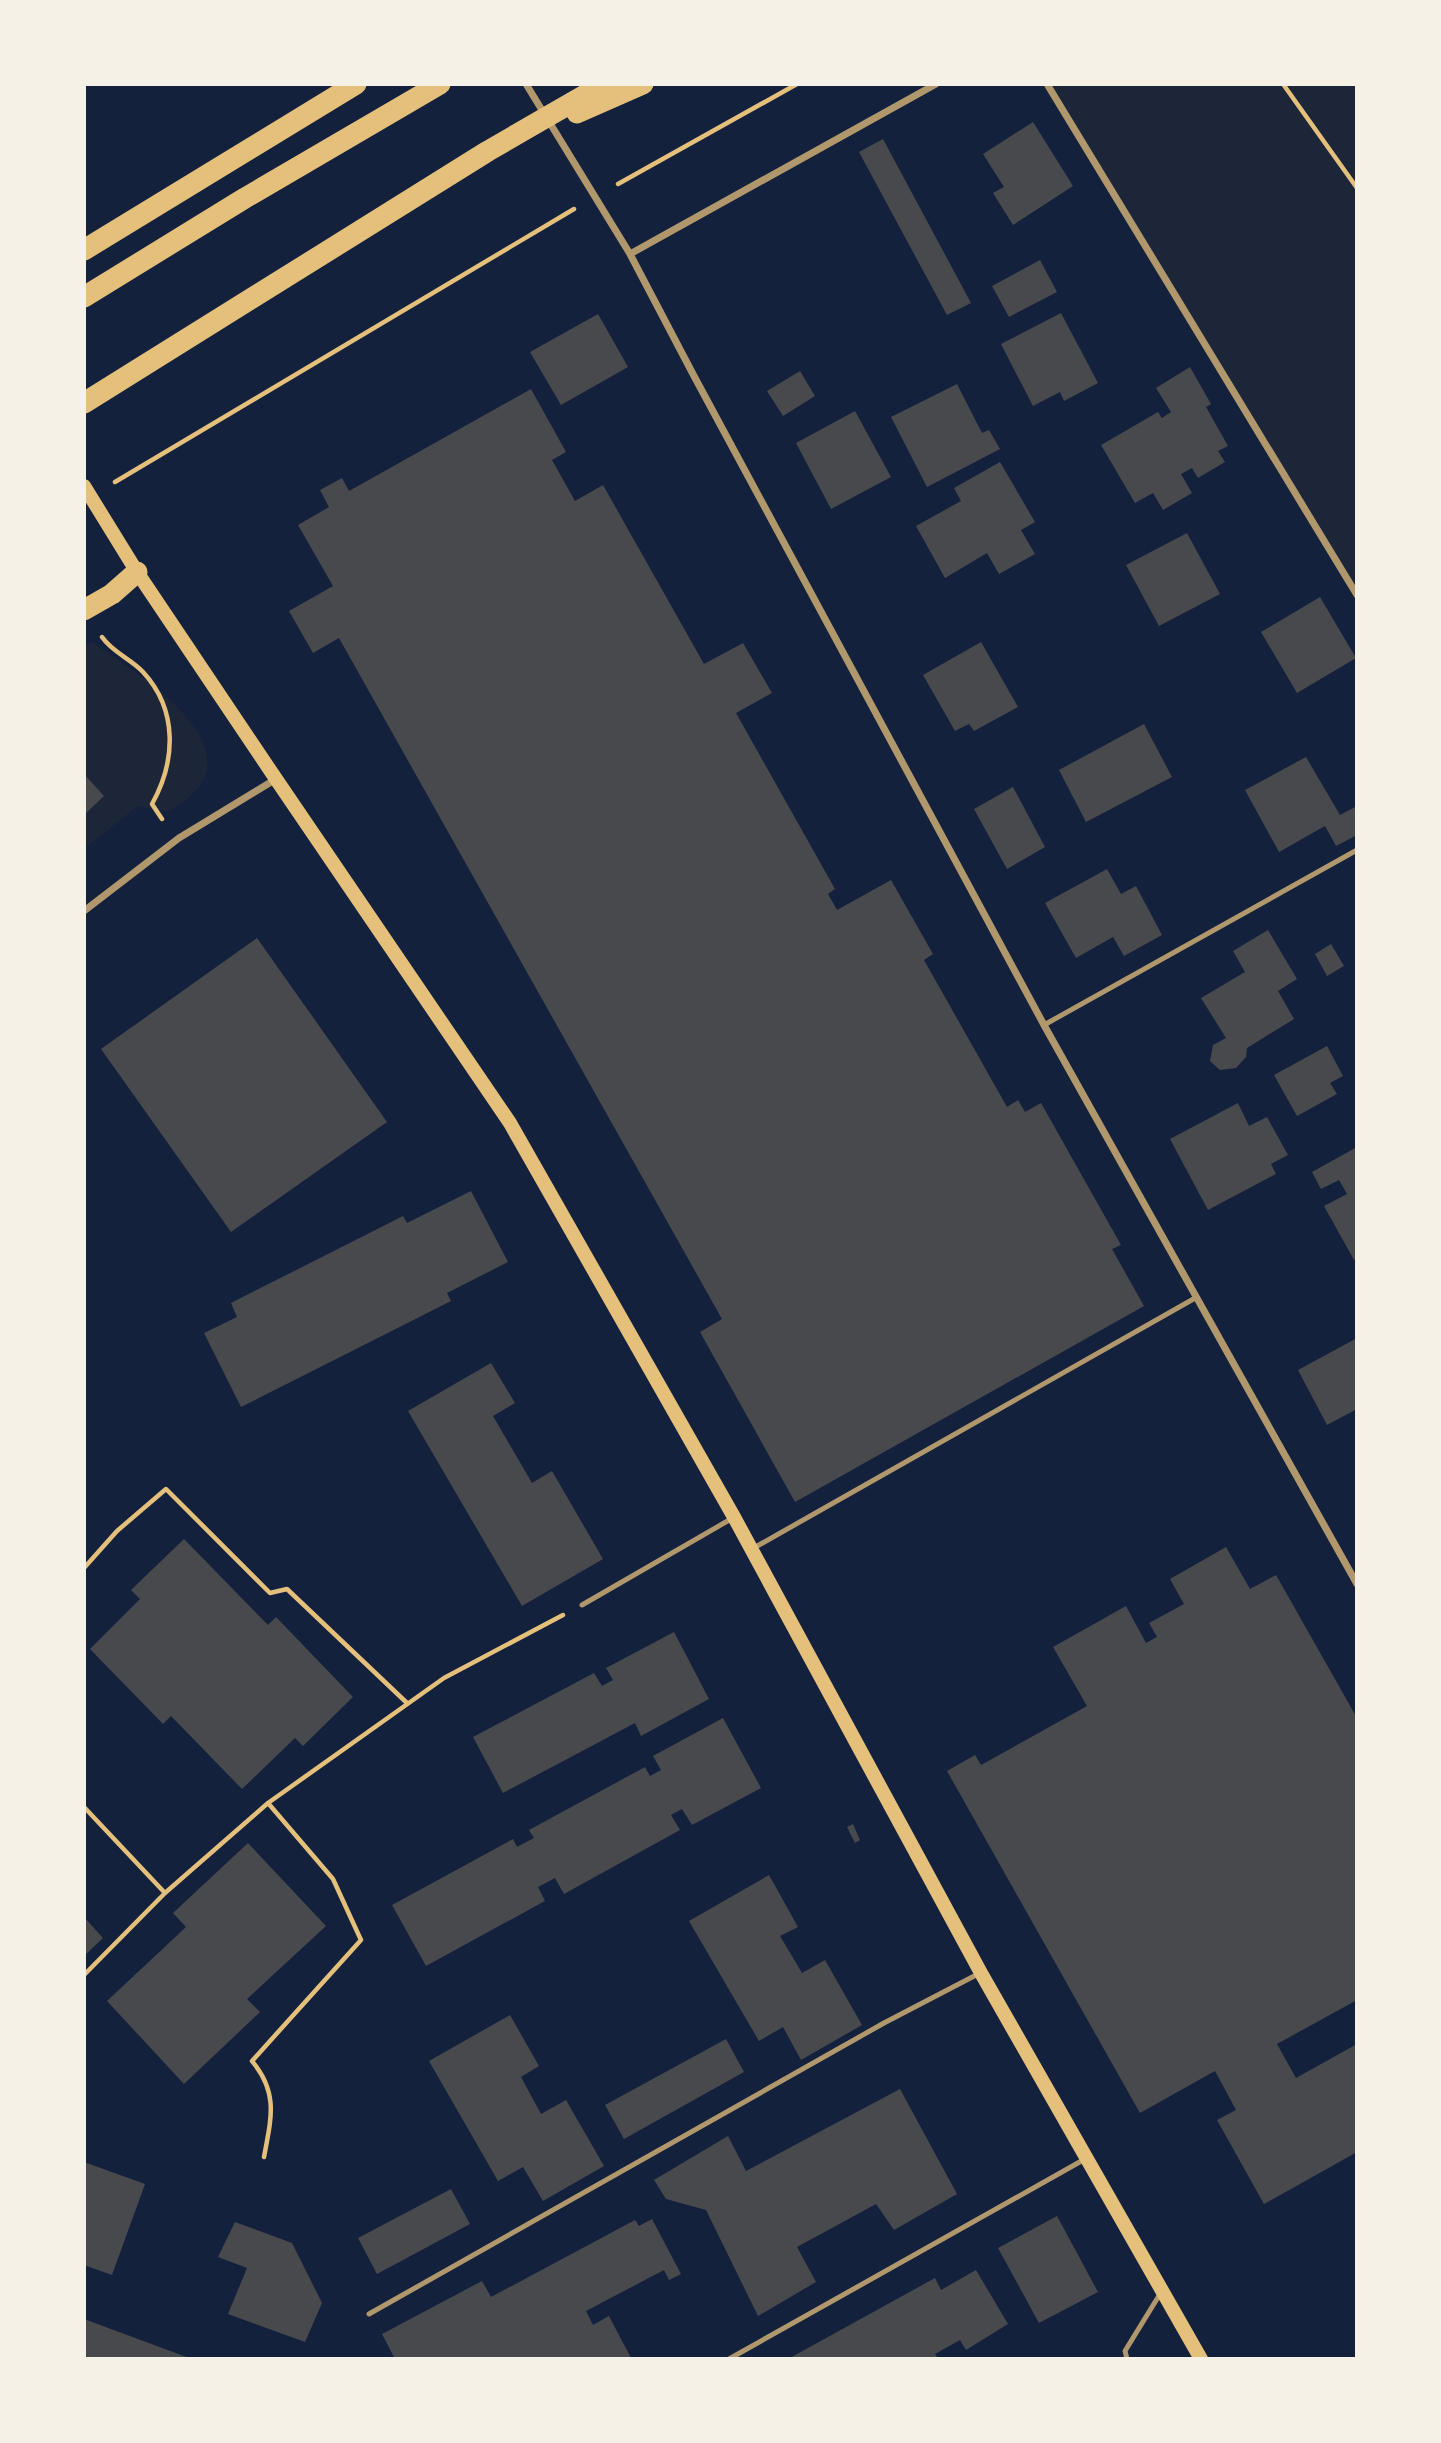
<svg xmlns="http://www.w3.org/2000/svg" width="1441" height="2443" font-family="'Varela Round',sans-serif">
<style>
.green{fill:#1d2539}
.building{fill:#48494c}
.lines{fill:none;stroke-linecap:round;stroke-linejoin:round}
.path{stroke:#e5c07b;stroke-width:4.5}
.service{stroke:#b1986c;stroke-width:5}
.minor{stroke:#b1986c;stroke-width:7}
.secondary{stroke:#e5c07b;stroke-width:14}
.motorway{stroke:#e5c07b;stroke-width:21}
</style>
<rect width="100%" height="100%" fill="#14213d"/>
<!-- green -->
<path class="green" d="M1043,84H1357V601Z
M92,642C127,667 241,734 198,788C191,797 178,805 169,812L138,806L84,849V646Z"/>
<!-- building -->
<path class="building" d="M1033,122L1073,186L1013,225L993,193L1004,187L983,154Z
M883,139L971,303L947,315L859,152Z
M1040,260L1057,292L1009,317L992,286Z
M1061,313L1098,383L1064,401L1060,392L1033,406L1001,344Z
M598,314L628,367L561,405L530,352Z
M1190,367L1211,404L1206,407L1228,446L1218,451L1225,462L1198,478L1192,468L1181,474L1192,493L1163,510L1153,493L1135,503L1101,445L1158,412L1162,418L1171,412L1156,388Z
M800,371L815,396L783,416L767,391Z
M957,384L982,433L989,430L1000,449L927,487L891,417Z
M531,389L566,452L552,460L575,501L603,485L704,664L743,643L772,693L736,713L835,889L828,894L837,910L891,880L933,954L924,960L1007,1107L1018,1100L1025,1112L1041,1103L1121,1245L1112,1249L1144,1306L795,1502L700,1332L722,1319L339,638L313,653L289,611L333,586L298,525L329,507L320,490L342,478L349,491Z
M855,411L891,477L831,509L796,443Z
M1000,462L1035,522L1021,530L1035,554L999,574L987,553L945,578L916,526L961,501L954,488Z
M1187,533L1220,594L1159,626L1126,565Z
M1320,597L1356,658L1297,693L1261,632Z
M981,642L1018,707L974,731L969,724L955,731L923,675Z
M1144,724L1172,777L1086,822L1059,770Z
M1306,757L1340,815L1357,806V835L1336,846L1325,826L1279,852L1245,790Z
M84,774L104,796L84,815Z
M1013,787L1045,847L1007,869L974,809Z
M1107,869L1121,894L1136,886L1162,935L1124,956L1113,937L1076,958L1045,903Z
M1268,930L1297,979L1278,991L1294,1019L1247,1048L1246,1057L1236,1068L1220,1070L1210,1061L1213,1045L1226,1038L1201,998L1245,972L1233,951Z
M257,938L387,1122L231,1232L101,1049Z
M1331,944L1344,966L1327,976L1315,954Z
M1327,1046L1343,1076L1330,1083L1337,1094L1297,1116L1274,1075Z
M1238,1103L1249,1126L1267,1117L1288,1155L1271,1164L1276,1174L1208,1210L1170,1139Z
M1357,1147V1258L1354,1260L1324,1206L1347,1194L1339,1180L1321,1189L1312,1172Z
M471,1191L508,1262L447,1293L451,1301L241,1407L204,1333L237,1317L231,1303L403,1216L407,1223Z
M1357,1338V1409L1327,1425L1298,1370Z
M491,1363L515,1403L493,1416L532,1483L552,1471L603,1559L522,1606L408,1411Z
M184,1539L268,1625L276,1617L353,1697L303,1746L295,1738L242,1789L171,1716L163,1724L90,1649L140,1599L131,1590Z
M1226,1547L1250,1589L1276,1575L1357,1718V2000L1277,2044L1296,2078L1357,2044V2152L1264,2204L1217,2120L1236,2110L1215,2071L1140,2113L947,1771L975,1755L981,1765L1087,1706L1053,1647L1126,1606L1146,1643L1157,1637L1149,1623L1184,1604L1170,1579Z
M674,1632L709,1699L641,1736L635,1723L503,1793L473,1737L594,1673L602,1686L613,1680L606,1668Z
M723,1718L761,1788L692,1825L682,1809L671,1815L680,1830L564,1894L555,1878L538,1887L545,1901L426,1966L392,1905L513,1839L517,1847L534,1838L529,1830L645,1767L650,1776L661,1770L653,1756Z
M853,1824L860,1840L855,1843L847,1827Z
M248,1843L326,1926L247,1999L260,2012L184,2084L107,2001L186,1927L173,1913Z
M769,1875L798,1927L780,1936L802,1973L825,1960L862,2025L801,2060L783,2027L759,2041L689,1921Z
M84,1917L103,1938L84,1956Z
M510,2015L539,2066L521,2077L541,2114L566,2100L604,2166L543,2201L523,2167L498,2181L429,2061Z
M726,2039L744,2072L624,2139L605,2105Z
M900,2089L957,2194L894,2230L876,2204L797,2247L816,2282L758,2316L706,2210L666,2199L654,2180L728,2136L746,2171Z
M84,2162L145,2184L112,2275L84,2265Z
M451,2189L470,2224L377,2274L358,2238Z
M1057,2216L1098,2292L1039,2323L998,2248Z
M652,2219L681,2274L669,2280L664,2270L586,2311L593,2325L609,2316L631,2358L629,2359H395L382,2334L482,2281L491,2297L635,2220L639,2226Z
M235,2222L292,2243L322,2303L305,2342L228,2314L247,2268L218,2257Z
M976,2270L1008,2324L966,2350L960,2340L935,2354L938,2359H788L935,2278L941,2290Z
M84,2319L192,2359H84Z"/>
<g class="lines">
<!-- path -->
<path class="path" d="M1283,84L1357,188
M618,184L797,84
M115,482L574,209
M102,637C112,652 131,659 143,672C178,710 176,761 152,804L162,819
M84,1568L117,1531L166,1489L270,1593L287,1589L407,1703
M84,1807L165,1893
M84,1975L165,1893L268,1803L444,1678L563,1615
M264,2157C271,2119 279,2093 252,2061L361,1940L333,1879L268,1803"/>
<!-- service -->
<path class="service" d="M1044,1025L1357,850
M752,1549L1197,1297
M582,1605L731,1519
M369,2314L884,2023L980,1973
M729,2359L1085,2159
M1127,2359L1125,2351L1160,2294"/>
<!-- minor -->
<path class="minor" d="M526,84L630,254L694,376L1044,1025L1357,1584
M1047,84L1357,595
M630,254L936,84
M84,911L179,838L276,779"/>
<!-- secondary -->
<path class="secondary" d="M84,486L137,572L276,779L510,1123L734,1517L981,1973L1201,2359"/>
<!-- motorway -->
<path class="motorway" d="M577,113L643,84
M84,250L356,84
M84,297L245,198L440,84
M84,403L488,151L604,84
M84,610L112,594L137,572"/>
</g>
<!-- border -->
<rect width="1441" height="2443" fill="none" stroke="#f6f1e7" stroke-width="172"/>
</svg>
